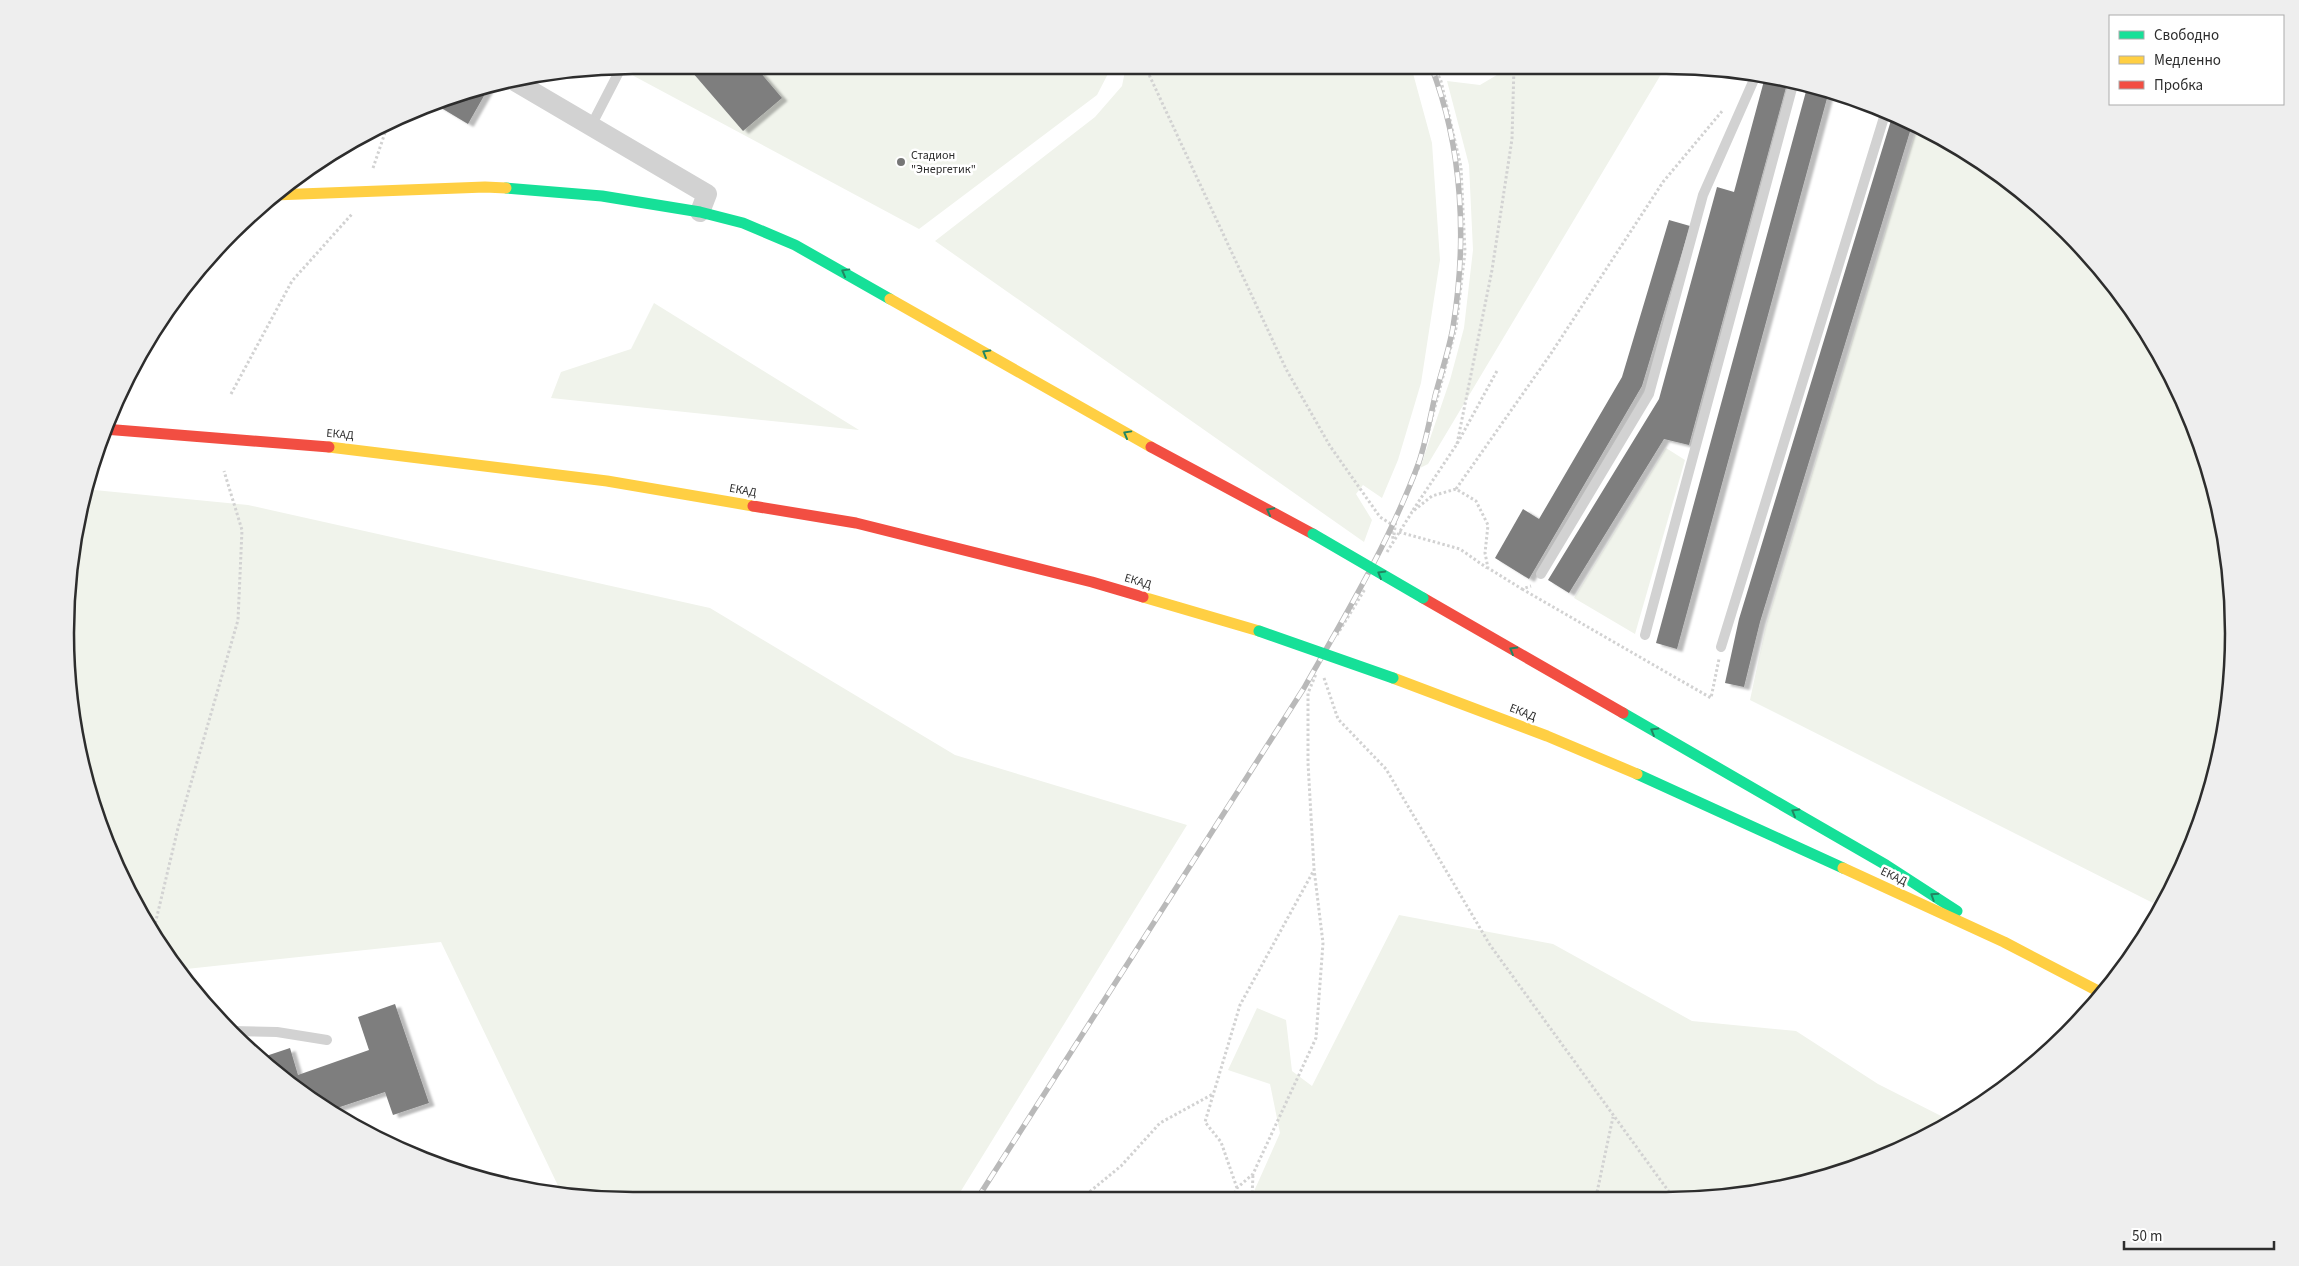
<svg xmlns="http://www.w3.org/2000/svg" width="2299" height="1266" font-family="'Source Sans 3',sans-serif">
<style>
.green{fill:#f0f3eb}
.building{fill:#7e7e7e;filter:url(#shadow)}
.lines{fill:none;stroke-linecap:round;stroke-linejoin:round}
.path{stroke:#d2d2d2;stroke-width:3;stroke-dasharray:2.5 2.5;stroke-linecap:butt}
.lane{stroke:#d2d2d2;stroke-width:10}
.street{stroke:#d2d2d2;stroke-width:20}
.fast{stroke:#16e098;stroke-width:11}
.slow{stroke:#ffcf43;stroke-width:11}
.jam{stroke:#f24e42;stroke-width:11}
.rail-casing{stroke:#b9b9b9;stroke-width:5.5}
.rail{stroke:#fff;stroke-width:4;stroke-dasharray:11;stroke-linecap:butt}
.fast-bridge{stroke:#16e098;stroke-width:11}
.oneway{stroke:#228662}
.poi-dot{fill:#767676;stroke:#fff;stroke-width:2}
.labels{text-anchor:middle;stroke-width:5;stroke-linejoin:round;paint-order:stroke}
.poi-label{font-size:12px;fill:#2d2d2d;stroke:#fff;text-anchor:start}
.street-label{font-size:12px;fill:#2d2d2d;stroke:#fff}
.rim{fill:none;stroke:#2d2d2d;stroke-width:2.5}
</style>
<defs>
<filter id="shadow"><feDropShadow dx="5.5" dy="3" stdDeviation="1" flood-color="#0004"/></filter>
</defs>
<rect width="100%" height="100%" fill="#fff"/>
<!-- green -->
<path class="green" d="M633,65L1112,66L1097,95L919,229L617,67Z
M1126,66H1411L1432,143L1440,260L1421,383L1398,460L1382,498L1363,485L1356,494L1372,520L1364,542L935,241L1095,117L1122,86Z
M1507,66H1666L1428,464L1420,468L1450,380L1464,328L1473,250L1469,165L1447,81L1480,85L1507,69Z
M1917,127L1950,141L2040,206L2116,287L2175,382L2215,486L2233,596L2229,707L2204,815L2190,845L2153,903L1750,700L1766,625Z
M654,303L859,430L551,398L561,372L631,349Z
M1666,448L1685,460L1635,634L1574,598Z
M84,489L248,505L710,608L955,755L1187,825L956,1199L596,1200L562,1194L441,942L177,970L161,948L108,851L84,780L66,670V596Z
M1399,915L1553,944L1692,1021L1796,1031L1878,1084L1951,1121L1849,1171L1740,1196L1251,1198L1280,1133L1270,1084L1228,1070L1257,1008L1286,1020L1292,1071L1312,1086Z"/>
<!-- building -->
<path class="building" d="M686,65H754L782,98L743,131Z
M1765,77L1788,80L1689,445L1664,439L1569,593L1548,580L1659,399L1717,187L1734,192Z
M1808,84L1829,91L1677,649L1656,643Z
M486,86L489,87L468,124L433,103L450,95Z
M1892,117L1912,125L1760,622L1744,687L1725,683L1739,619Z
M1669,220L1690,226L1642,386L1529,579L1495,558L1523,509L1539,519L1622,377Z
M395,1004L429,1103L393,1115L385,1092L328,1111L287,1083L260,1058L290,1048L298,1075L369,1050L358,1017Z"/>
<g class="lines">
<!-- path -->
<path class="path" d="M1145,66L1286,369L1330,446L1380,517L1391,524L1393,539
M373,168L388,124
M231,394L292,281L352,214
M1457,444L1492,270L1512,139L1514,66
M1456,489L1550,355L1663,182L1723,110
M1413,510L1457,444L1498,369
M1399,532L1460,549L1487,568
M1394,535L1396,519L1419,467L1456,328L1465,252L1461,167L1441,81L1434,66
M1387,552L1412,512L1432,496L1456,489L1476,501L1488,525L1485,553L1488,568L1522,589L1531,586
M1522,589L1711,698L1719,659
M1337,635L1365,589
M1324,678L1338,719L1386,769L1490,945L1672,1196
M153,933L178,828L238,620L242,530L224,471
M1237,1188L1221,1142L1205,1122L1240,1005L1314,870
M1596,1197L1613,1117
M1082,1198L1121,1166L1160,1123L1213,1094
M1233,1198L1237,1188L1253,1174L1316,1038L1323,943L1314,869L1308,763V693L1316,674
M1252,1198L1253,1174"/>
<!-- lane -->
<path class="lane" d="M591,126L622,66
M1541,574L1649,394L1703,195L1756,75
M1645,635L1794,81
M1721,647L1885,114
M231,1031L277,1032L327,1040"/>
<!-- street -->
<path class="street" d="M511,79L707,194L700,212"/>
<!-- fast -->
<path class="fast" d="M506,188L602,196L700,212L743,223L795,245L890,299
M1623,713L1886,865L1957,911
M1637,774L1843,868"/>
<!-- slow -->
<path class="slow" d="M274,195L485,187L506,188
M890,299L1151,447
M329,447L607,481L753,506
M1143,597L1259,631
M1393,678L1547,736L1637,774
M1843,868L2004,942L2100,992"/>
<!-- jam -->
<path class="jam" d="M104,429L329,447
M1151,447L1313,534
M753,506L856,523L1092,582L1143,597
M1423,598L1623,713"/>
<!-- rail casing -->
<g class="rail-casing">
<path id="rail" d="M977,1199L1304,688C1345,616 1390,541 1419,462C1426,441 1430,418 1435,396C1441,373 1449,350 1453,327C1467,241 1463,148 1431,66"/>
</g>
<!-- rail -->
<use href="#rail" class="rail"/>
<!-- fast-bridge -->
<path class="fast-bridge" d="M1313,534L1423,598
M1259,631L1393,678"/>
</g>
<!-- one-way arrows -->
<defs><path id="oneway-chevron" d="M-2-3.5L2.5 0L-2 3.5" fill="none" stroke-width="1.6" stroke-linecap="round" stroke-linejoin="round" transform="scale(1.25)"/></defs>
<g class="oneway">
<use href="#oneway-chevron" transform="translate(845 272) rotate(-151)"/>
<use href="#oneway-chevron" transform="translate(986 353) rotate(-150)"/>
<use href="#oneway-chevron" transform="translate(1127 434) rotate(-151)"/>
<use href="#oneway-chevron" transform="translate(1270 511) rotate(-152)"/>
<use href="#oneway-chevron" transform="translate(1381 574) rotate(-150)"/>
<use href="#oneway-chevron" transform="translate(1513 650) rotate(-150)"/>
<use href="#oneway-chevron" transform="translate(1654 731) rotate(-150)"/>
<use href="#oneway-chevron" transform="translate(1795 812) rotate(-150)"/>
<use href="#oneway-chevron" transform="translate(1934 896) rotate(-147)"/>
</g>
<!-- markers -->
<circle class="poi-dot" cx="901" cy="162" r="5"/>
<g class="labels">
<!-- poi labels -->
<g class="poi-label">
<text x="911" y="159">Стадион<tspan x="911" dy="14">"Энергетик"</tspan></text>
</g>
<!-- street labels -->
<g class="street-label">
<text transform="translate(340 434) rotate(5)" y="4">ЕКАД</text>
<text transform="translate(743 490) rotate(10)" y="4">ЕКАД</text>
<text transform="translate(1138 581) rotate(16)" y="4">ЕКАД</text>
<text transform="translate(1523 712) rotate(21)" y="4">ЕКАД</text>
<text transform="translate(1894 876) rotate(25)" y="4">ЕКАД</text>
</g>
</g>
<!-- crop -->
<path d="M0 0H2299V1266H0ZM633 74H1666A559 559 0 0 1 2225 633V633A559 559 0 0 1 1666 1192H633A559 559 0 0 1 74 633V633A559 559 0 0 1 633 74Z" fill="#eee" fill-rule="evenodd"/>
<path class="rim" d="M633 74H1666A559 559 0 0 1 2225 633V633A559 559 0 0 1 1666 1192H633A559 559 0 0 1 74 633V633A559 559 0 0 1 633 74Z"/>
<!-- legend -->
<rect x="2109" y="15" width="175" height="90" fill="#ffffff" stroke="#ababab"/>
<rect x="2119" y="31" width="25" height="8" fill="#16e098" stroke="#ababab"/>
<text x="2154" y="40" font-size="15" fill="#2d2d2d">Свободно</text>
<rect x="2119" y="56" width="25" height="8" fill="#ffcf43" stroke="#ababab"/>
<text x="2154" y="65" font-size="15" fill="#2d2d2d">Медленно</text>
<rect x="2119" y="81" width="25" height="8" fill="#f24e42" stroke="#ababab"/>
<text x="2154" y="90" font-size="15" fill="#2d2d2d">Пробка</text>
<!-- scale -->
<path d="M2124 1241v8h150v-8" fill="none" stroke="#2d2d2d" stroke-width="2.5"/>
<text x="2132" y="1241" font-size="15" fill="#2d2d2d" stroke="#ffffff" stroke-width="4" paint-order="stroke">50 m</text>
</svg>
